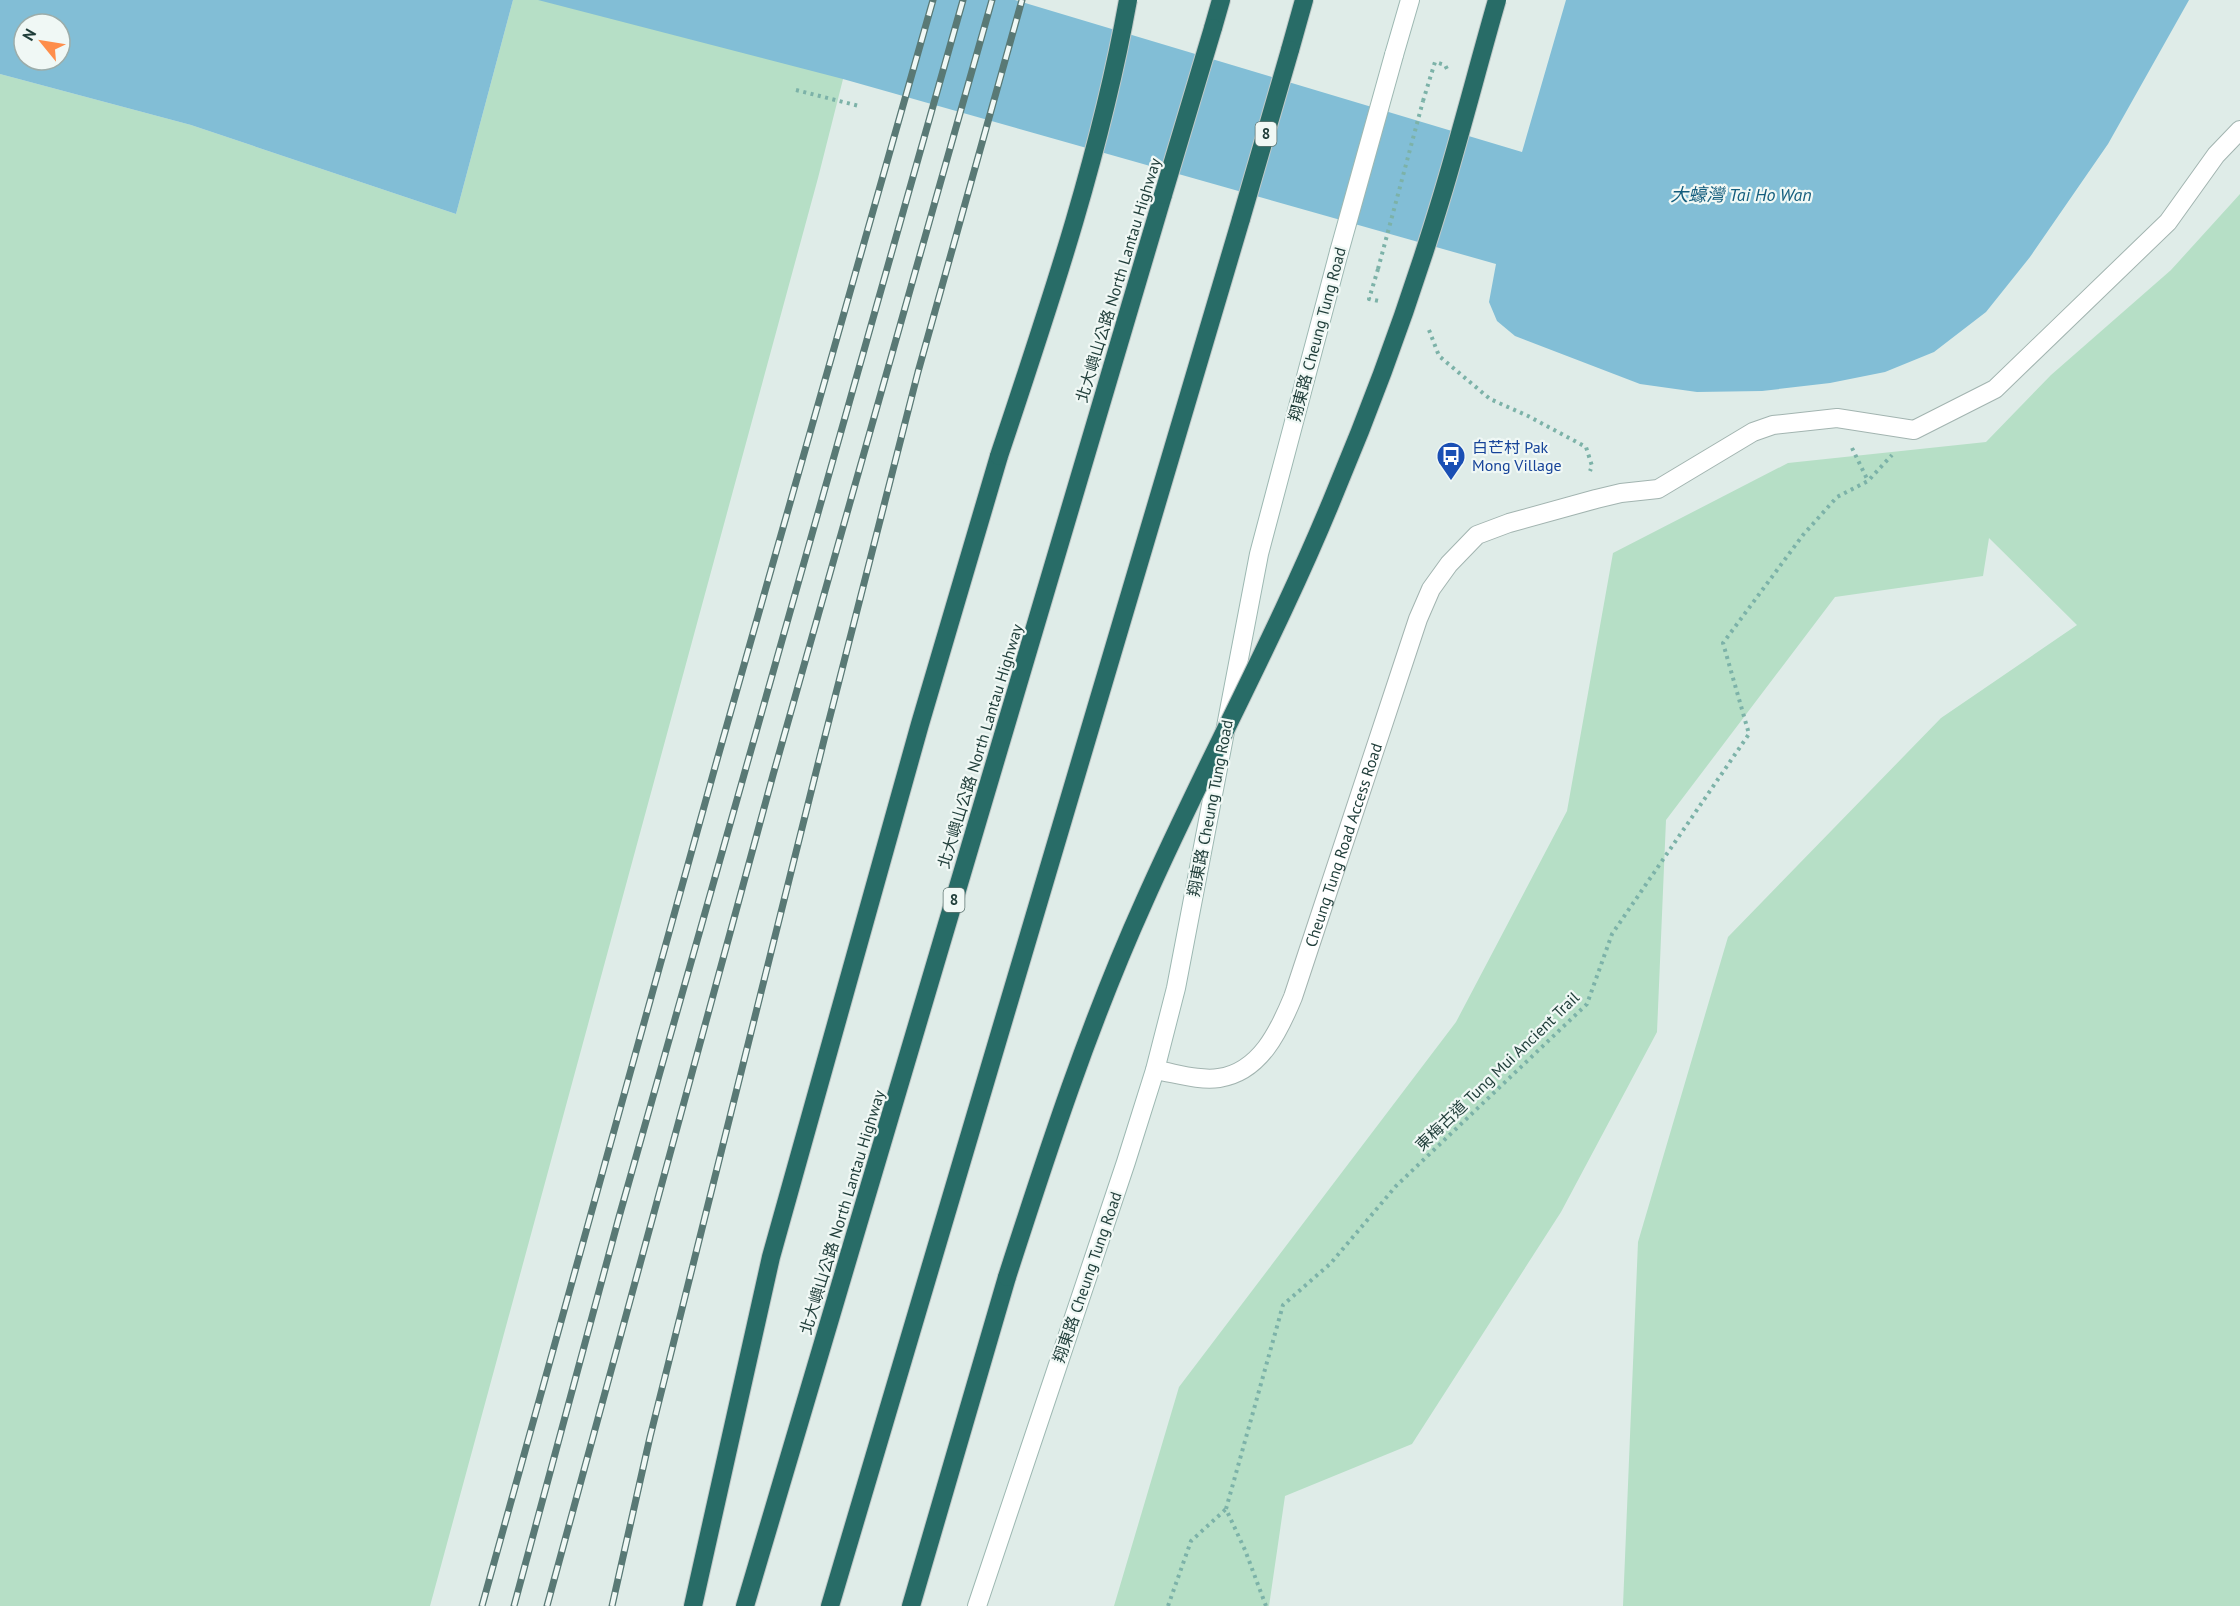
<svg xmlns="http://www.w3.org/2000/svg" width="2240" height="1606" font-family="'PT Sans','Noto Sans TC',sans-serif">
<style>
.green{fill:#b6dfc6}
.water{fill:#82bed6;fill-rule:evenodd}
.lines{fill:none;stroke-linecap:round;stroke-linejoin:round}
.minor-casing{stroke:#a2b4b0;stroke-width:20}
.secondary-casing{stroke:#9db8b2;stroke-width:20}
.motorway-casing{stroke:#c0c9c8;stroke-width:20}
.path{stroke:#7cb2a8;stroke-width:4;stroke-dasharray:3 4.5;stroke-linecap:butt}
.minor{stroke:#fff;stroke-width:18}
.secondary{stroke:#fff;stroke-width:18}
.motorway{stroke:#286c67;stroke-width:18}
.rail-casing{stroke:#597975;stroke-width:7}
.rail{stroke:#f0f8f5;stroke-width:4.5;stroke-dasharray:14;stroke-linecap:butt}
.secondary-bridge-casing{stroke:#9db8b2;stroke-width:20;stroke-linecap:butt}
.motorway-bridge-casing{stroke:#c0c9c8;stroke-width:20;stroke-linecap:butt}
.path-bridge{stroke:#7cb2a8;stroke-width:4;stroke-dasharray:3 4.5;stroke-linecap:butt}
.secondary-bridge{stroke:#fff;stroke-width:18}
.motorway-bridge{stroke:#286c67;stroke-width:18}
.labels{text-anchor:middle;stroke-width:4.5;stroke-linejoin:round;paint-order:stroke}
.shield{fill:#f0f8f5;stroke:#5e7571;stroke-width:1.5}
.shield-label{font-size:15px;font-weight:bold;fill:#1f3d39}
.street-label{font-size:16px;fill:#1f3d39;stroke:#f0f8f5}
.transit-label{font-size:16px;fill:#164399;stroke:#f0f8f5;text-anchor:start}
.water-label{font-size:18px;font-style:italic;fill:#145e7e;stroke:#f0f8f5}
</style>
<rect width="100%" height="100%" fill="#dfece8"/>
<!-- green -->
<path class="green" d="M513,0H863L818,178L430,1606H0V74L191,125L456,214Z
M2240,194V1606H1623L1638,1242L1728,937L1941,718L2077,625L1989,538L1983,576L1835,597L1666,820L1657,1032L1561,1212L1412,1444L1285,1496L1269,1606H1114L1179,1387L1456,1022L1567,811L1613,553L1788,463L1986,442L2051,375L2171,270Z"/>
<!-- water -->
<path class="water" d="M0,0H513L456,214L191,125L0,74ZM24,24H60V60H24Z
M538,0H1015L1522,152L1566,0H2189L2108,144L2030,257L1986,312L1934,352L1885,372L1830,383L1762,391L1697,392L1640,384L1515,336L1497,321L1489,302L1496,264L843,79Z"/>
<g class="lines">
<!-- minor casing -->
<g class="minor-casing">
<g id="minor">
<path id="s1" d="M1155,1070C1175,1073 1199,1081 1219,1078C1260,1072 1279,1031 1293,997L1418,619L1431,589L1449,564L1477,535L1509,523L1596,499L1621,493L1658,489L1753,432L1773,425L1837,418L1914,430L1995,389L2168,222L2216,155L2240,130"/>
</g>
</g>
<!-- secondary casing -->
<g class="secondary-casing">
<path id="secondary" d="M1394,55L1410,0
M977,1606L1126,1162L1155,1070L1176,988L1259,554L1339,252"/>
</g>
<!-- motorway casing -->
<g class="motorway-casing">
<path id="motorway" d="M1213,28L1221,0
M1290,50L1304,0
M693,1606L771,1257L920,724L999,456
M745,1606L1163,195
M830,1606L1241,219
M911,1606L1007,1277"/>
</g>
<!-- path -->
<path class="path" d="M796,90L859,106
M1423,101L1435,62L1445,65L1447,69
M1378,269L1369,299L1379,301
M1429,330L1439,356L1490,399L1528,416L1586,447L1592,466L1590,471
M1852,448L1868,481
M1168,1606L1191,1541L1226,1509
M1266,1606L1245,1550L1226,1509L1283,1305L1331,1263L1396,1186L1587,1004L1612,934L1749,734L1723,643L1803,535L1837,497L1868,481L1892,455"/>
<!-- minor -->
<use href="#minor" class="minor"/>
<!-- secondary -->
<use href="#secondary" class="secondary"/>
<!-- motorway -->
<use href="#motorway" class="motorway"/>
<!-- rail casing -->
<g class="rail-casing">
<path id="rail" d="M482,1606L717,760L933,0
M514,1606L619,1217L963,0
M547,1606L773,775L992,0
M612,1606L650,1437L825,736L918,372L1022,0"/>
</g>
<!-- rail -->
<use href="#rail" class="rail"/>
<!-- secondary-bridge casing -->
<g class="secondary-bridge-casing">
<path id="secondary-bridge" d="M1339,252L1394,55"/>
</g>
<!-- motorway-bridge casing -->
<g class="motorway-bridge-casing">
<path id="motorway-bridge" d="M1163,195L1213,28
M1241,219L1290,50
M999,456C1049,306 1100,156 1128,0
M1007,1277C1048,1150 1089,1024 1144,902C1205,764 1279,631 1336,490C1376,395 1411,298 1441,199C1461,133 1478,66 1497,0"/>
</g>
<!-- path-bridge -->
<path class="path-bridge" d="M1378,269L1423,101"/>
<!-- secondary-bridge -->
<use href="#secondary-bridge" class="secondary-bridge"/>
<!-- motorway-bridge -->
<use href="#motorway-bridge" class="motorway-bridge"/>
</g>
<!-- icons -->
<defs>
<g id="bus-pin" transform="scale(1.5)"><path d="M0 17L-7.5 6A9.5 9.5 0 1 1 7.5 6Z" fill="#1a4fb4" stroke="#f0f8f5"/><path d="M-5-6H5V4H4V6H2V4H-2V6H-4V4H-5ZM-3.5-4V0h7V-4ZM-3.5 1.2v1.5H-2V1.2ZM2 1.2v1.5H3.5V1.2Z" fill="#fff"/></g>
</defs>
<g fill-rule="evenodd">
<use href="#bus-pin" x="1451" y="456"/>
</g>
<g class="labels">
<!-- shield labels -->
<g class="shield">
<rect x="1255.5" y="122" width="21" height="24" rx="4.5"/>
<rect x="943.5" y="888" width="21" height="24" rx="4.5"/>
</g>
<g class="shield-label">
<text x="1266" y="139">8</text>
<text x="954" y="905">8</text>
</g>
<!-- street labels -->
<g class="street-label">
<text transform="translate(1118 280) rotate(-73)" y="6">北大嶼山公路 North Lantau Highway</text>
<text transform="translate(1317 334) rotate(-75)" y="6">翔東路 Cheung Tung Road</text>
<text transform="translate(980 746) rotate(-73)" y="6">北大嶼山公路 North Lantau Highway</text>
<text transform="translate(1210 808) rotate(-79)" y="6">翔東路 Cheung Tung Road</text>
<text dy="6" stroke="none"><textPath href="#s1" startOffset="340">Cheung Tung Road Access Road</textPath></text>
<text transform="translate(1497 1071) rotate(-44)" y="6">東梅古道 Tung Mui Ancient Trail</text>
<text transform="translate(842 1212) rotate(-73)" y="6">北大嶼山公路 North Lantau Highway</text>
<text transform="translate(1087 1277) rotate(-71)" y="6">翔東路 Cheung Tung Road</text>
</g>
<!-- transit labels -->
<g class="transit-label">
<text x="1472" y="453">白芒村 Pak<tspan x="1472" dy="18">Mong Village</tspan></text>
</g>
<!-- water labels -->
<g class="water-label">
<text x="1741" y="201">大蠔灣 Tai Ho Wan</text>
</g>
</g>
<!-- north arrow -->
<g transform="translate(42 42) rotate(300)"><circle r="28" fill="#f0f8f5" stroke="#9cadaa" stroke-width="1.5"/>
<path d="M0-4.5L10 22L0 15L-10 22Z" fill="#fe8e4b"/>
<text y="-9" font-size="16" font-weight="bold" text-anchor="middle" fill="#1f3d39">N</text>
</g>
</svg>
